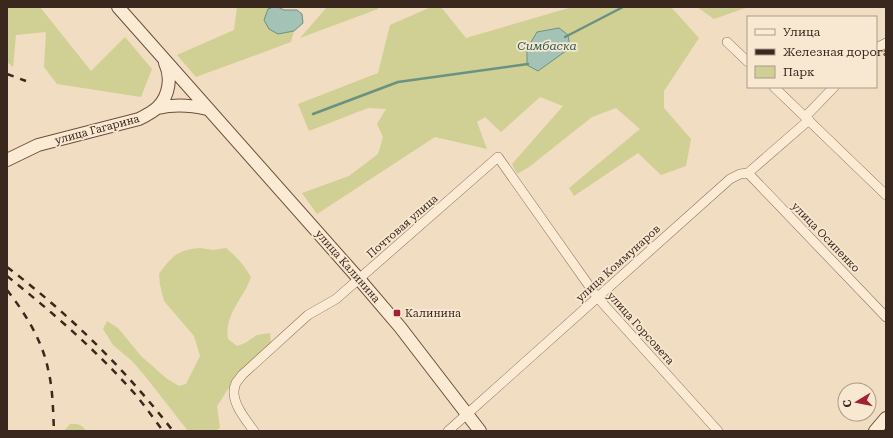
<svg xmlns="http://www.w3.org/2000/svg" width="893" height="438" font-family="'Roboto Serif',serif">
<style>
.green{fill:#d0cf94}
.water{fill:#a4c3b6;stroke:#6a9283}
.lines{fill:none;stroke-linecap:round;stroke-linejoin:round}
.stream{stroke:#6a9283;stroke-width:2.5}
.street-casing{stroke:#8c6d57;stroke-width:10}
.secondary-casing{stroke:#6d4e3b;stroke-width:14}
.street{stroke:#fbebd5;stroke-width:9}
.secondary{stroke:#fbebd5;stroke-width:12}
.rail{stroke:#3a271d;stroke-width:2.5;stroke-dasharray:7 7;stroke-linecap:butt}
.poi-dot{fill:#9f2334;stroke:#f8e8d1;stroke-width:1.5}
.labels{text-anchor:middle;stroke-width:3.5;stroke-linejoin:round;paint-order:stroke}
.street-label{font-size:11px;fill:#3a271d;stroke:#f8e8d1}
.poi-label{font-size:11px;fill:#3a271d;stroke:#f8e8d1;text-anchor:start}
.water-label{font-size:12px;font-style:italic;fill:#2b5b52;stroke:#f8e8d1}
</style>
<rect width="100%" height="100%" fill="#f1ddc1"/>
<!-- green -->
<path class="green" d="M7,7H40L91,71L125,37L152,69L141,97L57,84L44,67L46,32L16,35L13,67L7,62Z
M237,7H273L268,9L278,34L294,31L291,42L196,77L177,55L234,30Z
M327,7H378V9L300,38Z
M431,7H441L466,38L572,7H671L699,38L664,91V108L691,139L686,166L661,175L638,153L574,196L569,188L640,129L616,108L592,117L529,167L517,174L512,164L563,106L540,97L501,132L485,117L477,122L487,149L435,137L317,214L302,193L349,176L378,154L383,137L377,124L386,109L368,108L309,131L298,104L378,73L390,25Z
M697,7H748L714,19Z
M200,248L213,250L226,248C236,256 244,265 251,277C244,298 224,314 228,339L237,346L245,343L257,335L270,333L271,346L234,380L217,406L220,428L215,431H188L145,376L132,361L113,345L103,329L107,321L118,328L141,356L166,378L179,386L186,384L200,356L194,336L164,301L160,285L159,274C172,256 177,250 200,248Z
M70,424C78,424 82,424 86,431H64Z"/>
<!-- water -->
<path class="water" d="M273,7H278L284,10H297L302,14L303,23L294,31L278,34L269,29L264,20L268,9Z
M559,28L568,35L570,48L538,71L527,65V49L537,32Z"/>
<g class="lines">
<!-- stream -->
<path class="stream" d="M565,37L623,7
M313,114L398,82L528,64"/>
<!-- street casing -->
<g class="street-casing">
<path id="street" d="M727,42L748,62
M876,48L886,43
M774,87L886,195
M805,117L834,87
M748,173L886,317
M254,431C245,419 228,399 236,383C238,380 240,378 242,375L308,315L336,299L498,157L597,297L718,431
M448,431L730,179L740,174L748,173L809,120"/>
</g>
<!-- secondary casing -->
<g class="secondary-casing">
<path id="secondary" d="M118,7L359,279L400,327L480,431
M158,108C175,104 190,105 207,109
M7,160L38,145L139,119C145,116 153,112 158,107C169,96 172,77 165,63
M875,431L886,418"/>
</g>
<!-- street -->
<use href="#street" class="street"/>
<!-- secondary -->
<use href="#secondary" class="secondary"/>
<!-- rail -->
<path class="rail" d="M7,74L26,81
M7,267C69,314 125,369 173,431
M7,276C52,312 97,351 135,394C145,406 154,419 163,431
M7,290C25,313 42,340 48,369C53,389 53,411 54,431"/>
</g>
<!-- markers -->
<rect class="poi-dot" x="393" y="309" width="8" height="8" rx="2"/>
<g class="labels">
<!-- street labels -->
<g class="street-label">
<text transform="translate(97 129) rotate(-15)" y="4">улица Гагарина</text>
<text transform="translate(402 226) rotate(-41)" y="4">Почтовая улица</text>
<text transform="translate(826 237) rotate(46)" y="4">улица Осипенко</text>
<text transform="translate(618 263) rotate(-42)" y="4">улица Коммунаров</text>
<text transform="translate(348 266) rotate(49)" y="4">улица Калинина</text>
<text transform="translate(641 328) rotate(48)" y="4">улица Горсовета</text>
</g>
<!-- poi labels -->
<g class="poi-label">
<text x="405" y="317">Калинина</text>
</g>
<!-- water labels -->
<g class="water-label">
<text x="547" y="50">Симбаска</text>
</g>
</g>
<!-- border -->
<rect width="893" height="438" fill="none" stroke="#3a271d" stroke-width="16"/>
<!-- legend -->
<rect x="747" y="16" width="130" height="72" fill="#f8e8d1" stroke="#ac9b89"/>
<rect x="755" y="29" width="20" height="6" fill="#fbebd5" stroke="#ac9b89"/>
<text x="783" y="36" font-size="12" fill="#3a271d">Улица</text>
<rect x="755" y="49" width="20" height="6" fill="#3a271d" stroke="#ac9b89"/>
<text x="783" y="56" font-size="12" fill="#3a271d">Железная дорога</text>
<rect x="755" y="66" width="20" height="12" fill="#d0cf94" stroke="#ac9b89"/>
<text x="783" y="76" font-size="12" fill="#3a271d">Парк</text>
<!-- north arrow -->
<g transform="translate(857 402) rotate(260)"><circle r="19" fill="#f8e8d1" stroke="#ac9b89"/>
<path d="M0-3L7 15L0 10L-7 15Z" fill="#9f2334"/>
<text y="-6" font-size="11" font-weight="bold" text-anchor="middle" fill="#3a271d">С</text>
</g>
</svg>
